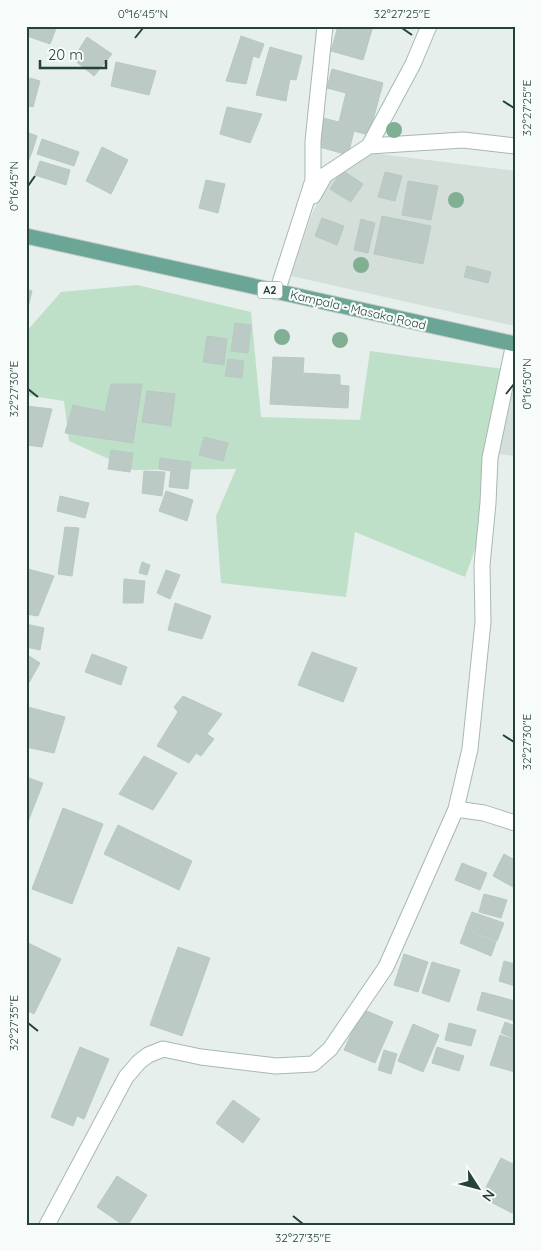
<svg xmlns="http://www.w3.org/2000/svg" width="541" height="1251" font-family="Quicksand,sans-serif">
<style>
.built{fill:#d4dfda}
.green{fill:#bfe0c8}
.building{fill:#bbcac4;stroke:#b8c9c2}
.lines{fill:none;stroke-linecap:round;stroke-linejoin:round}
.minor-casing{stroke:#a8b8b2;stroke-width:17}
.major-casing{stroke:#c2cac8;stroke-width:17}
.minor{stroke:#fff;stroke-width:15}
.major{stroke:#6aa596;stroke-width:15}
.tree{fill:#80af93}
.ticks{fill:none;stroke:#24423a;stroke-width:2}
.labels{text-anchor:middle;stroke-width:4.5;stroke-linejoin:round;paint-order:stroke}
.shield{fill:#f7fbf9;stroke:#637a73;stroke-width:1}
.shield-label{font-size:11px;font-weight:bold;fill:#24423a}
.street-label{font-size:12px;fill:#24423a;stroke:#f7fbf9}
.neatline{fill:none;stroke:#24423a;stroke-width:2}
.ticks-label{font-size:12px;text-anchor:middle;fill:#24423a}
</style>
<rect width="100%" height="100%" fill="#e6efeb"/>
<!-- built -->
<path class="built" d="M372,153L515,171V326L291,276L311,216L331,175Z
M515,381V456L498,454L496,433Z"/>
<!-- green -->
<path class="green" d="M137,285L251,312L261,417L360,420L370,351L504,369L486,440L491,506L465,577L355,532L346,597L221,583L216,516L236,469L133,470L69,441L64,401L26,395V332L61,292Z"/>
<!-- building -->
<path class="building" d="M31,26H57L50,44L27,36Z
M338,26H373L363,60L331,51Z
M241,36L264,44L259,58L253,56L246,84L226,81Z
M87,37L112,54L94,76L73,59Z
M270,47L302,56L296,80L290,79L286,101L256,95Z
M116,62L156,71L149,95L111,86Z
M332,69L383,83L369,135L354,131L348,155L316,146L323,118L339,122L346,93L327,88Z
M30,78L40,81L33,107L26,105V92Z
M227,107L262,114L250,143L220,134Z
M26,132L37,136L33,149L26,147Z
M42,139L79,152L74,166L37,154Z
M26,147L33,149L28,162L26,161Z
M102,147L128,160L111,194L86,181Z
M40,161L70,170L66,185L35,175Z
M342,170L363,184L351,202L330,189Z
M385,172L402,176L395,201L378,197Z
M206,180L225,184L218,213L199,208Z
M408,181L438,186L431,220L402,215Z
M382,216L431,226L423,264L374,254Z
M322,218L344,226L337,245L315,236Z
M361,219L375,223L368,253L354,250Z
M467,266L491,272L488,283L464,277Z
M26,289L32,291L26,315Z
M235,323L251,325L248,353L231,351Z
M207,336L227,339L224,365L203,362Z
M273,357L304,358L303,373L340,375V385L349,386L348,408L270,404Z
M228,359L244,361L242,378L225,376Z
M111,384H142L133,443L65,433L73,405L105,412Z
M147,391L175,394L171,426L142,422Z
M26,406L52,409L42,447L26,445Z
M204,437L228,443L223,461L199,455Z
M111,450L133,453L130,472L108,469Z
M160,458L191,462L188,489L169,487L171,471L159,469Z
M144,471L165,472L162,496L142,493Z
M166,491L193,500L187,521L159,511Z
M60,496L89,503L85,518L57,511Z
M65,527L79,528L72,576L58,574Z
M142,562L150,565L147,575L139,573Z
M28,569L54,576L38,616L26,614V575Z
M166,570L180,575L170,599L157,593Z
M124,579L145,581L143,603H123Z
M175,603L211,616L202,639L168,630Z
M26,624L44,628L40,650L26,647Z
M312,652L357,668L343,702L298,685Z
M26,654L40,663L26,688Z
M92,654L127,667L121,685L85,672Z
M183,696L222,714L207,734L214,739L201,756L196,753L189,763L157,746L178,712L174,707Z
M28,707L65,717L54,753L26,747Z
M144,756L177,773L153,810L119,794Z
M26,777L43,783L26,827Z
M63,808L103,824L72,904L32,889Z
M118,825L192,861L179,890L104,854Z
M504,854L515,860V888L493,876Z
M462,863L487,873L480,890L455,880Z
M484,894L507,900L501,918L479,912Z
M472,912L504,923L497,941L465,929Z
M465,930L496,942L491,956L460,943Z
M26,942L61,959L34,1014L26,1010Z
M178,947L210,958L182,1036L150,1025Z
M404,954L428,962L418,992L394,985Z
M504,961L515,964V986L499,981Z
M432,962L460,970L449,1002L422,993Z
M482,992L515,1001V1021L477,1010Z
M362,1009L393,1022L375,1063L344,1050Z
M505,1022L515,1026V1039L501,1033Z
M449,1023L476,1030L471,1046L445,1040Z
M413,1024L439,1035L423,1072L398,1061Z
M500,1035L515,1040V1072L490,1065Z
M80,1047L109,1059L84,1119L77,1116L73,1126L51,1117Z
M437,1047L464,1056L459,1071L432,1063Z
M384,1050L397,1054L391,1074L378,1070Z
M233,1100L260,1119L243,1143L216,1123Z
M501,1158L515,1165V1207L512,1213L481,1197Z
M117,1176L147,1195L128,1225H123L97,1207Z"/>
<g class="lines">
<!-- minor casing -->
<g class="minor-casing">
<path id="minor" d="M369,146L463,140L515,146
M313,196L325,175L369,146L413,64L429,26
M277,292L313,180V141L325,26
M456,809L484,813L515,823
M47,1225L126,1077L139,1062L148,1055L163,1049L201,1057L276,1066L313,1064L330,1049L386,967L456,809L470,749L483,622L482,565L488,503L490,458L514,343"/>
</g>
<!-- major casing -->
<g class="major-casing">
<path id="major" d="M26,236L515,344"/>
</g>
<!-- minor -->
<use href="#minor" class="minor"/>
<!-- major -->
<use href="#major" class="major"/>
</g>
<!-- trees -->
<g class="tree">
<circle cx="394" cy="130" r="8"/>
<circle cx="456" cy="200" r="8"/>
<circle cx="361" cy="265" r="8"/>
<circle cx="282" cy="337" r="8"/>
<circle cx="340" cy="340" r="8"/>
</g>
<!-- ticks -->
<path class="ticks" d="M402,28L412,35M135,38L143,28M503,101L514,108M28,186L35,176M28,389L38,397M506,394L514,384M503,735L514,742M28,1023L38,1031M293,1216L303,1224"/>
<g class="labels">
<!-- shield labels -->
<rect class="shield" x="257.5" y="281.5" width="25" height="17" rx="4"/>
<g class="shield-label">
<text x="270" y="294">A2</text>
</g>
<!-- street labels -->
<g class="street-label">
<text transform="translate(358 310) rotate(13)" y="4">Kampala - Masaka Road</text>
</g>
</g>
<!-- border -->
<rect width="541" height="1251" fill="none" stroke="#f7fbf9" stroke-width="55"/>
<!-- north arrow -->
<g transform="translate(478 1188) rotate(126)" stroke="#f7fbf9" stroke-width="4" paint-order="stroke">
<path d="M0-4L9 19L0 12L-9 19Z" fill="#24423a"/>
<text y="-8" font-size="14" font-weight="bold" text-anchor="middle" fill="#24423a">N</text>
</g>
<!-- scale -->
<path d="M40 60v8h66v-8" fill="none" stroke="#24423a" stroke-width="2.5"/>
<text x="48" y="60" font-size="15" fill="#24423a" stroke="#f7fbf9" stroke-width="4" paint-order="stroke">20 m</text>
<rect x="28" y="28" width="486" height="1196" class="neatline"/>
<g class="ticks-label">
<text x="143" y="18">0°16'45"N</text>
<text x="402" y="18">32°27'25"E</text>
<text transform="translate(527 108) rotate(-90)" y="4">32°27'25"E</text>
<text transform="translate(14 186) rotate(-90)" y="4">0°16'45"N</text>
<text transform="translate(527 384) rotate(-90)" y="4">0°16'50"N</text>
<text transform="translate(14 389) rotate(-90)" y="4">32°27'30"E</text>
<text transform="translate(527 742) rotate(-90)" y="4">32°27'30"E</text>
<text transform="translate(14 1023) rotate(-90)" y="4">32°27'35"E</text>
<text x="303" y="1242">32°27'35"E</text>
</g>
</svg>
